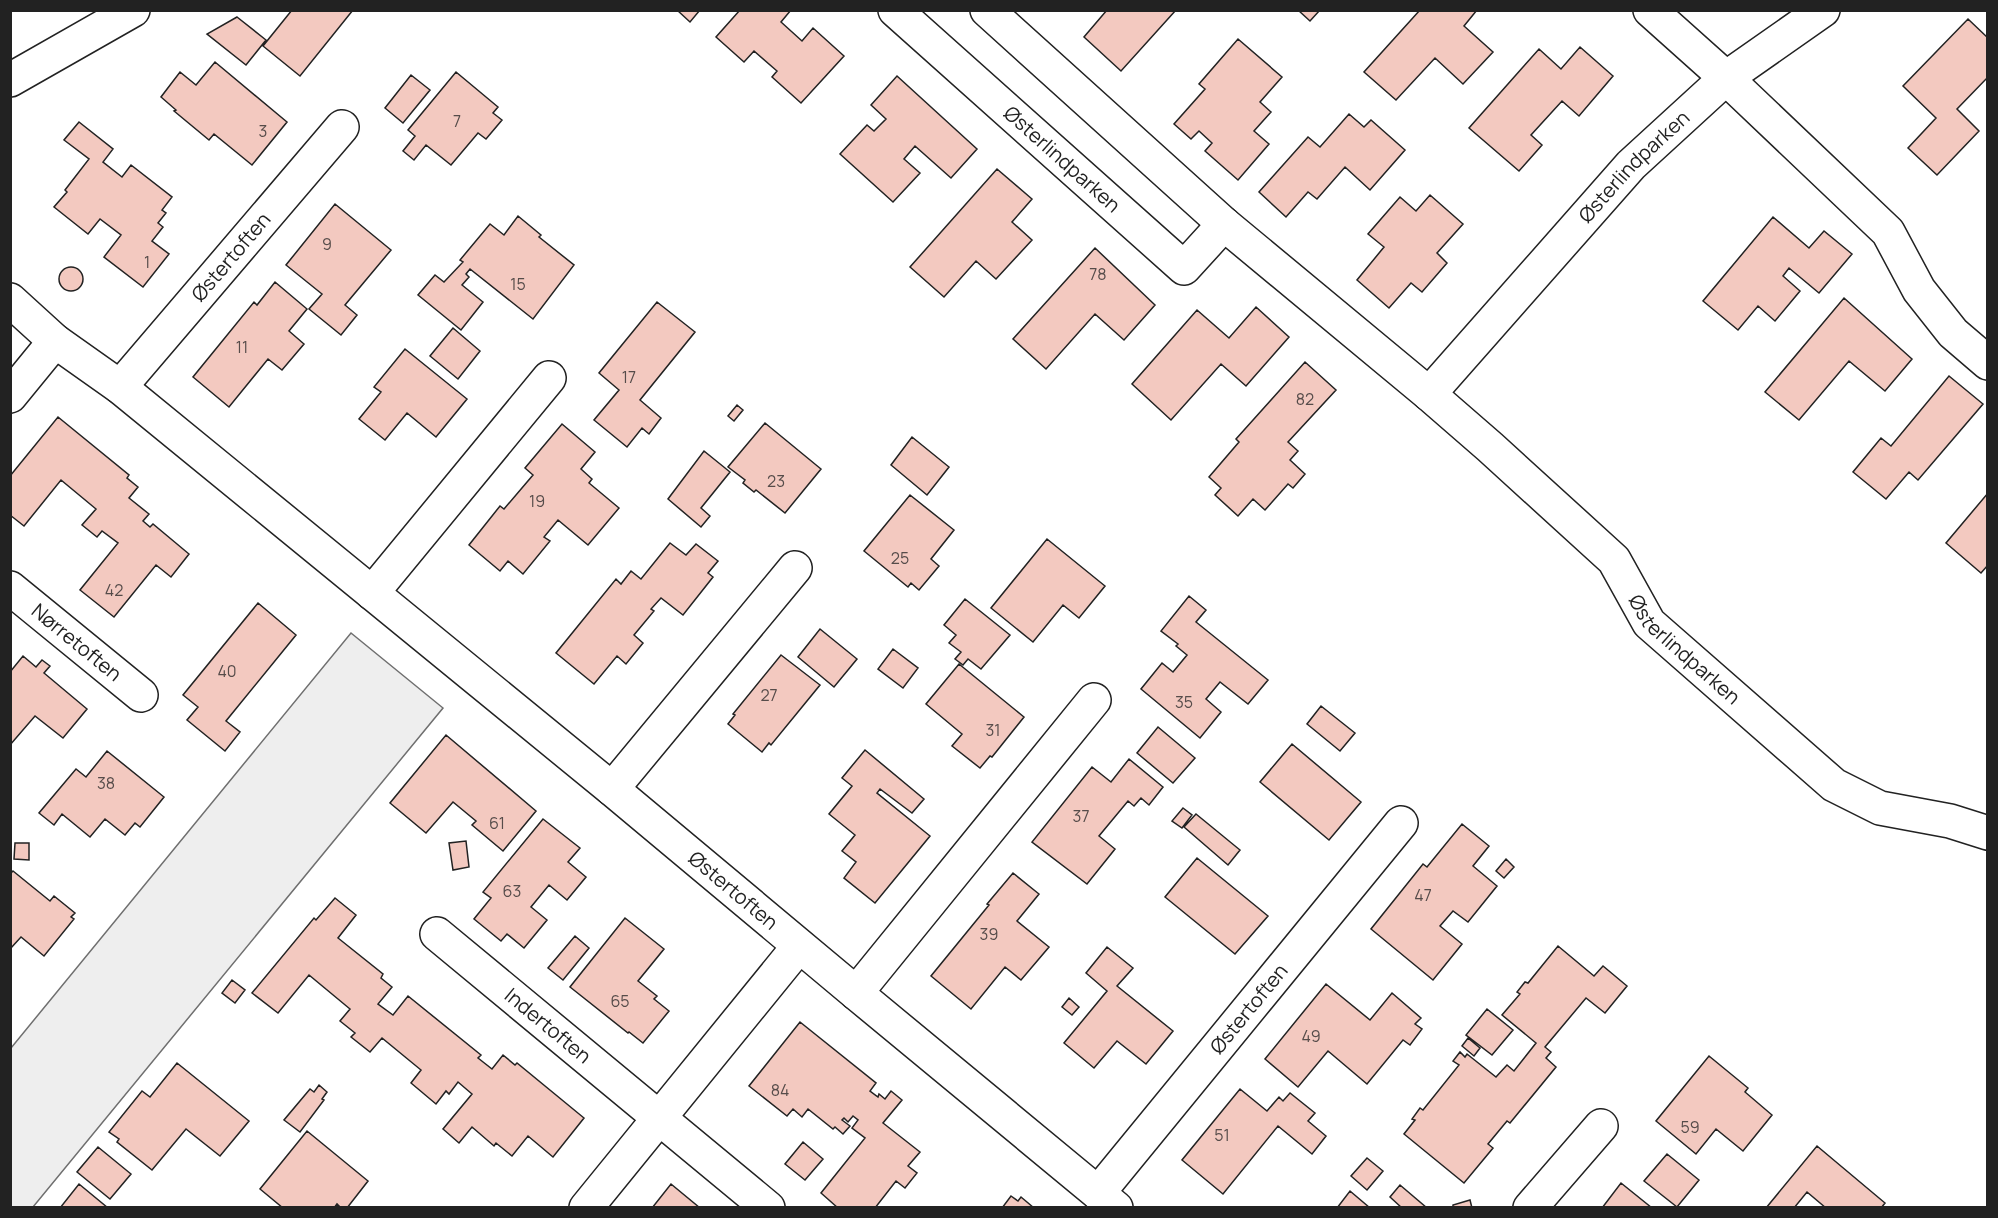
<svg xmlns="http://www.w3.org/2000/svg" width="1998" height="1218" font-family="Manrope,sans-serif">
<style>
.green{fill:#eee;stroke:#6f6f6f;stroke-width:1.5}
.building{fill:#f3c9c0;stroke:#222;stroke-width:1.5}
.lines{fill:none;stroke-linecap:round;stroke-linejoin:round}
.minor-casing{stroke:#222;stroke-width:36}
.minor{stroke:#fff;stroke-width:33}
.labels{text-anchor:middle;stroke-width:4.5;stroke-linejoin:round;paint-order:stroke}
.number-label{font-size:16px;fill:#564c4a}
.street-label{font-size:20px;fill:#222;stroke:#fff}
</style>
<rect width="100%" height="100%" fill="#fff"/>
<!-- green -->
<path class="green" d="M351,633L443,708L33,1207H11V1048Z"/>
<!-- building -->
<path class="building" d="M292,10H353L300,76L263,46Z
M677,10H700L690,22Z
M740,10H791L781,22L802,41L813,28L844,56L801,103L772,77L777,71L754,51L744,62L716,37Z
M1107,10H1176L1121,71L1084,37Z
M1298,10H1320L1310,21Z
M1420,10H1477L1464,26L1493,52L1463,84L1435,58L1396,100L1364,72Z
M237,17L266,40L246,65L207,34Z
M1968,19L1988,38V77L1957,109L1979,131L1937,175L1908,148L1936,118L1903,86Z
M1238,39L1282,77L1260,102L1271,112L1254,131L1269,144L1238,180L1205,151L1212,143L1199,131L1191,139L1174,124L1205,89L1199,84Z
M1580,47L1613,76L1579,116L1562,101L1531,135L1542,145L1519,171L1469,128L1539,49L1561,69Z
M215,62L287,122L252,165L214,134L209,140L174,111L176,110L161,97L180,72L196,85Z
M456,72L498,107L493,113L502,120L486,139L478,133L451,165L426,145L414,160L403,151L415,136L408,130Z
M411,75L430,90L403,123L385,108Z
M897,76L977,149L951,178L915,146L904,159L920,173L893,202L840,154L867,125L874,131L886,119L871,105Z
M1349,114L1364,127L1371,120L1405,150L1370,190L1345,167L1317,199L1308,192L1286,217L1259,192L1308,137L1320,147Z
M79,122L113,149L103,162L122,177L131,165L172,197L162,210L166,213L158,223L163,227L152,241L169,254L143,287L104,257L121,235L100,219L88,234L54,207L67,192L65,190L89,159L64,140Z
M997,169L1032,199L1012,222L1032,240L996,279L976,261L944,297L910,267Z
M1430,195L1463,224L1437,253L1447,263L1422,292L1411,283L1389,308L1357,280L1384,247L1368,234L1400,197L1416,211Z
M335,204L391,250L345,305L357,315L341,335L309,309L322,294L286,265Z
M518,216L541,235L539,237L574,265L533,319L470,269L466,274L469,277L462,285L483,302L461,330L418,295L435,275L444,282L463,262L460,260L490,224L504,235Z
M1773,217L1809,248L1824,231L1852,254L1819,293L1789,268L1783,276L1800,291L1775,321L1758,306L1738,330L1703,301Z
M1095,248L1155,305L1124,340L1095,314L1046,369L1013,339Z
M59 279a12 12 0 1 1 24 0a12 12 0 1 1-24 0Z
M275,282L307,309L289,331L304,344L282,370L268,359L229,407L193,377L254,302L257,305Z
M1844,298L1912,359L1885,391L1849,361L1799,420L1765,392Z
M657,302L695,332L640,400L661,418L649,434L642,428L627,447L594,420L619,390L599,373Z
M1256,307L1289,337L1246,386L1221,364L1171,420L1132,384L1197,310L1229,338Z
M453,328L480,351L458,379L430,356Z
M405,349L467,399L436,437L407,413L385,440L359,419L381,392L374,387Z
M1305,362L1336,390L1288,442L1298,451L1290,460L1305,474L1293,488L1288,484L1265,510L1253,499L1238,516L1215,495L1221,488L1209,477L1239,442L1236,439Z
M1949,376L1983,404L1918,480L1909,472L1886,499L1853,472L1881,438L1891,446Z
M737,405L743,410L734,421L728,416Z
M58,417L129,475L127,478L138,487L129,498L149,514L143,521L150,527L153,524L189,554L171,577L156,565L114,617L80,590L118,543L102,531L97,537L82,525L96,509L61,480L24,526L10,515V476Z
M765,423L821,469L785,513L756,490L754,492L743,483L745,480L728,467Z
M562,424L595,452L581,469L592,479L589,483L619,508L588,545L558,520L544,537L550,541L523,574L508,561L500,571L469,545L500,506L504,509L533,475L525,468Z
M912,437L949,467L927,495L891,465Z
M704,451L730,472L701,508L710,516L701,527L668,499Z
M1988,493V565L1981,573L1946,543Z
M910,495L954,530L931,559L939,566L919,590L911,583L908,587L864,551Z
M1047,539L1105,586L1079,618L1063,605L1033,642L991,608Z
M670,543L686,555L696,544L718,561L708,573L713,577L683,615L661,598L651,609L654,611L634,635L643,643L626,664L617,656L594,684L556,653L616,579L621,584L631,571L641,579Z
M1189,596L1206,610L1196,622L1268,680L1248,704L1220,682L1206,699L1221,712L1200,738L1141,689L1162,663L1173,672L1187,655L1176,646L1178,644L1161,631Z
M965,599L1010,635L981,669L968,659L963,665L955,659L961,652L949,643L956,635L944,625Z
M258,603L296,635L226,721L240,732L225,751L187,720L198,707L183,695Z
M820,629L857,659L834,687L798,657Z
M893,649L918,668L903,688L878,669Z
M781,655L820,685L771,745L769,743L762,752L728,724L735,715L733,714Z
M23,656L36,667L42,660L50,666L44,673L87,709L63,738L35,716L10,745V672Z
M959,664L1024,717L992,757L990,756L980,768L952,746L962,734L926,704Z
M1321,706L1355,733L1340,751L1307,724Z
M1158,727L1195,758L1173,783L1137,753Z
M446,735L536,811L503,851L472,825L476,821L453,802L426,833L390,803Z
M1292,744L1361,802L1329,840L1260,782Z
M865,750L924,799L912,813L880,789L877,793L930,836L875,903L844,878L856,862L842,851L855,835L829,814L852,786L842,778Z
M107,751L164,797L140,827L135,823L125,835L105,819L90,837L62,814L54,825L39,813L76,769L86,777Z
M1129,759L1163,787L1149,805L1141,798L1134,806L1128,801L1099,836L1115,849L1087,884L1032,842L1092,767L1111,782Z
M1183,808L1192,815L1182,828L1172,821Z
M1196,814L1240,850L1228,865L1184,827Z
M543,819L580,848L568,862L586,877L567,900L549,885L531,907L547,920L524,948L507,934L501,941L474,919L491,898L483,892Z
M1462,824L1489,846L1473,866L1497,886L1468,922L1453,911L1440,926L1462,944L1433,980L1371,929L1423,864L1427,867Z
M466,841L469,867L453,870L449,843Z
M15,843H29V860L14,859Z
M1197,858L1268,916L1235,954L1165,897Z
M1506,859L1514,867L1504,878L1496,871Z
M13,871L50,901L54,896L75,913L71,917L74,919L44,956L21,937L10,949V874Z
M1013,873L1039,894L1017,921L1049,947L1021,980L1005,967L971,1009L931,976L989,905L987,904Z
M335,898L356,915L338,938L383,974L381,978L392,987L378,1004L393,1015L408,996L481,1055L478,1058L492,1069L503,1055L515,1065L517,1063L584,1118L553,1157L528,1136L512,1156L496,1143L494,1146L472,1127L459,1143L443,1129L472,1094L458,1082L449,1094L446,1091L436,1104L411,1083L421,1070L382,1038L370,1052L351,1037L355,1033L340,1021L350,1009L309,975L278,1013L252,993L314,918L316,920Z
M625,918L664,949L638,981L657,996L654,999L669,1011L643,1043L629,1032L628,1033L570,987Z
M575,936L589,948L563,980L548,968Z
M1558,946L1594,976L1603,966L1627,986L1605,1013L1586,998L1545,1047L1551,1052L1546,1058L1556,1067L1510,1123L1507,1121L1488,1144L1493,1148L1464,1183L1404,1134L1415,1120L1412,1119L1420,1108L1423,1110L1459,1065L1453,1061L1460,1052L1465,1057L1467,1054L1496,1077L1507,1065L1514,1071L1536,1043L1502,1015L1520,994L1517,992L1525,982L1528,983Z
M1107,947L1133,968L1117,986L1173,1031L1146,1064L1117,1041L1094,1068L1064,1043L1107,991L1086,973Z
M232,980L245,990L235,1003L222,993Z
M1326,984L1370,1020L1392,993L1421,1018L1415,1024L1422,1029L1410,1045L1403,1040L1367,1084L1328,1051L1298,1087L1265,1059Z
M1069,998L1079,1007L1072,1015L1062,1007Z
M1487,1009L1513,1030L1492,1055L1466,1035Z
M800,1022L876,1083L870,1091L878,1097L879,1094L885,1099L891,1091L902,1100L883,1123L920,1152L908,1166L917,1173L905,1188L896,1181L875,1208H838L821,1193L865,1138L852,1128L858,1120L853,1116L848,1122L844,1118L842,1120L850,1126L843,1134L835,1127L833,1129L808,1109L802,1117L793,1109L787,1116L749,1086Z
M1468,1038L1480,1048L1474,1056L1462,1046Z
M1709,1056L1748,1088L1745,1092L1772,1115L1743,1151L1716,1129L1696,1154L1656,1121Z
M177,1063L249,1121L220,1156L186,1129L152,1170L117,1142L119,1139L109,1132L142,1091L150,1097Z
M319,1085L327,1092L322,1099L324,1100L300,1132L284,1120L310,1089L314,1092Z
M1240,1089L1267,1111L1279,1097L1283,1101L1290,1093L1315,1113L1308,1121L1326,1136L1312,1154L1278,1126L1223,1194L1182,1160Z
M307,1131L368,1181L347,1208H341L337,1204L334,1208H283L260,1189Z
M803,1142L823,1159L805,1180L785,1164Z
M1817,1146L1885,1203L1881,1208H1826L1807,1192L1794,1208H1766Z
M98,1147L131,1174L110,1199L77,1172Z
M1667,1154L1699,1180L1677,1207L1644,1181Z
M1367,1158L1383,1171L1367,1190L1351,1176Z
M1621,1183L1652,1208H1602Z
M79,1184L108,1208H60Z
M671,1184L700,1208H652Z
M1400,1185L1427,1208H1402L1390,1197Z
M1350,1191L1370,1208H1337Z
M1011,1196L1018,1201L1021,1197L1034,1208H1002Z
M1470,1200L1472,1208H1453V1205Z"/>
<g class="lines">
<!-- minor casing -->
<g class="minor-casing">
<g id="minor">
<path id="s1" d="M895,10L1184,268L1224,224"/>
<path id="s2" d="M987,10L1224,224L1429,394L1631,165L1726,78L1823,10"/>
<path d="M1650,10L1726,78L1888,232L1919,290L1953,333L1988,363"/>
<path d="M10,80L133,10"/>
<path id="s3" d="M10,300L55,341L120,387L612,789L856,993L1116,1208"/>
<path id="s4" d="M120,387L342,127"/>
<path id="s5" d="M1429,394L1490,447L1614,560L1649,623L1834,785L1880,808L1950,821L1988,833"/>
<path d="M10,396L55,341"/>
<path id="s6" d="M10,588L141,695"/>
<path d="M372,593L549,378"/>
<path d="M612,789L795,568"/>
<path id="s7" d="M437,934L768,1208"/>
<path d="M856,993L1094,700"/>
<path id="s8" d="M1098,1193L1401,823"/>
<path d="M586,1208L799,946"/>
<path d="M1530,1208L1601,1126"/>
</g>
</g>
<!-- minor -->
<use href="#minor" class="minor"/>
</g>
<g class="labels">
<!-- number labels -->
<g class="number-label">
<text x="457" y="127">7</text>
<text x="263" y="137">3</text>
<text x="327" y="250">9</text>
<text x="147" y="268">1</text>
<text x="1098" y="280">78</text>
<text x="518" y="290">15</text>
<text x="242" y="353">11</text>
<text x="629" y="383">17</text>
<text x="1305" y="405">82</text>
<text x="776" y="487">23</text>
<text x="537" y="507">19</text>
<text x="900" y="564">25</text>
<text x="114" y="596">42</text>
<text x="227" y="677">40</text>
<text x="769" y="701">27</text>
<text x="1184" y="708">35</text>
<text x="993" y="736">31</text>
<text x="106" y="789">38</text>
<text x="1081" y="822">37</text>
<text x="497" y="829">61</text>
<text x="512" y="897">63</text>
<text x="1423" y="901">47</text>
<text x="989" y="940">39</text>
<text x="620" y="1007">65</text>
<text x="1311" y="1042">49</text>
<text x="780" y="1096">84</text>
<text x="1690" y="1133">59</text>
<text x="1222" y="1141">51</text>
</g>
<!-- street labels -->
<g class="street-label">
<text dy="7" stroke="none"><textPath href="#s1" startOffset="224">Østerlindparken</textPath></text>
<text dy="7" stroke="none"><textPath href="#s2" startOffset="892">Østerlindparken</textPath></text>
<text dy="7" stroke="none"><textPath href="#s4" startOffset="171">Østertoften</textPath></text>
<text dy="7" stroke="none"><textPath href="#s6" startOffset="86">Nørretoften</textPath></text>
<text dy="7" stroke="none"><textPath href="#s5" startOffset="364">Østerlindparken</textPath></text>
<text dy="7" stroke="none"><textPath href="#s3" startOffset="934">Østertoften</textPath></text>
<text dy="7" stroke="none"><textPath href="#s8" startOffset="238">Østertoften</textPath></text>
<text dy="7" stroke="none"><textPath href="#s7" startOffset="144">Indertoften</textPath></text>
</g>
</g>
<!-- border -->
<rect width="1998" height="1218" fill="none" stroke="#222222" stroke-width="24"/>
</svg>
